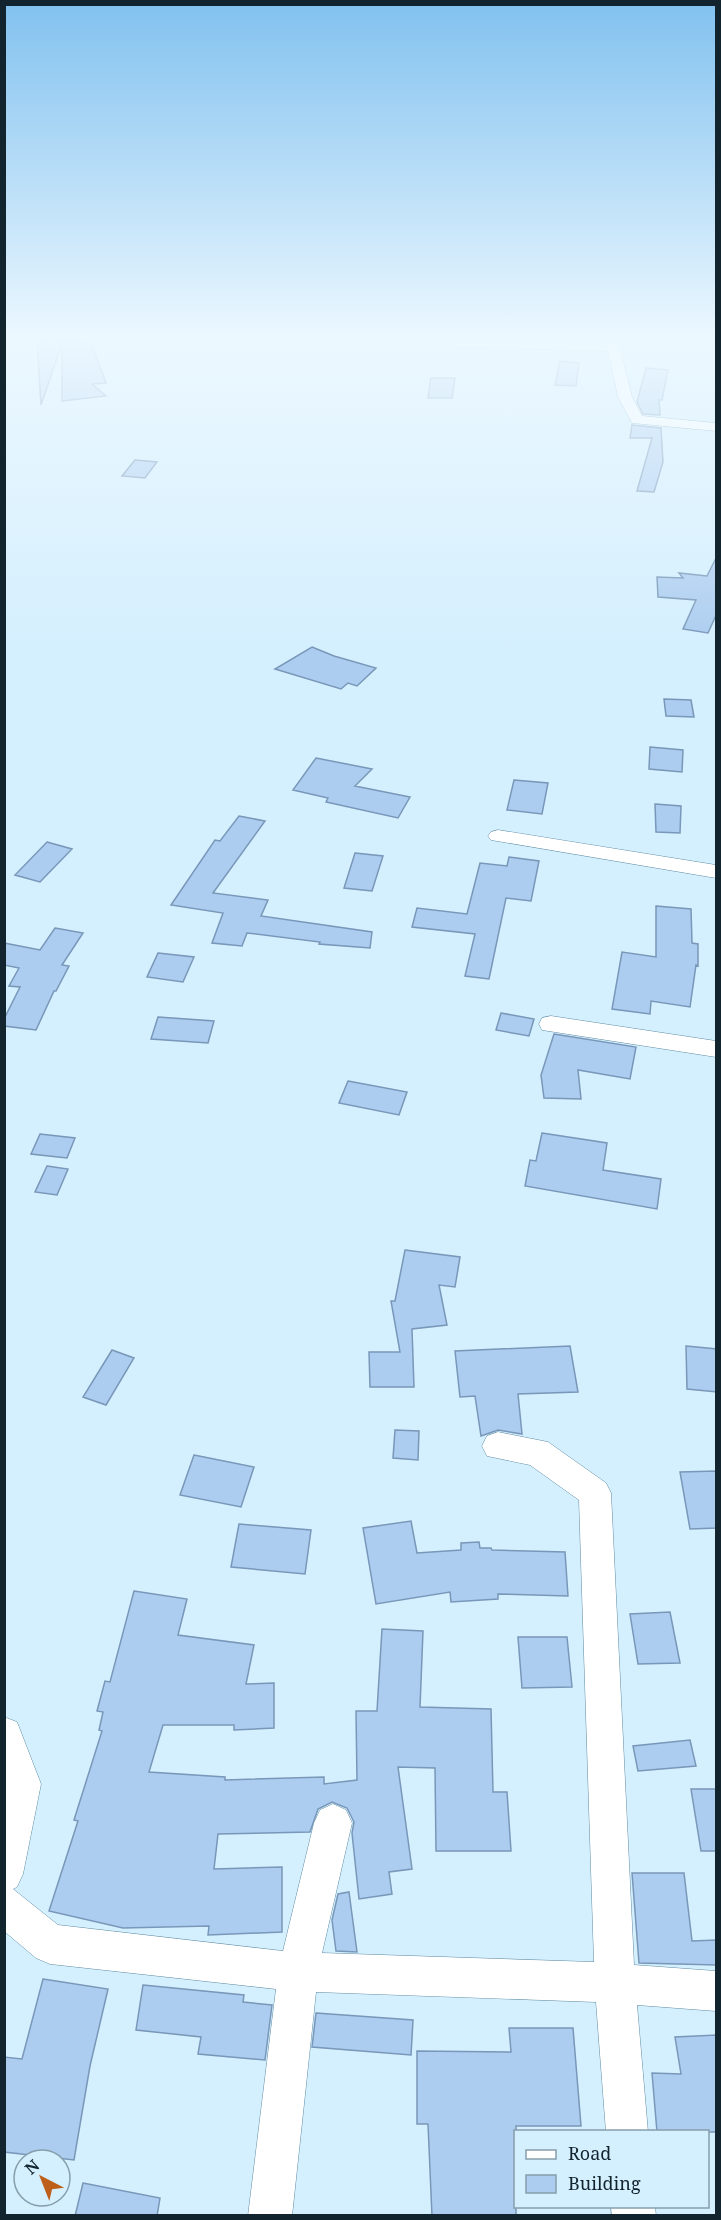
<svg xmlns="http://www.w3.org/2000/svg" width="721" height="2220" font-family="'Noto Serif',serif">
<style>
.building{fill:#accdf0;stroke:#7997b8;stroke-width:1.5}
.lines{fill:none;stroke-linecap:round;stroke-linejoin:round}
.minor-casing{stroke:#618da3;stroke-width:1}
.minor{fill:#fff;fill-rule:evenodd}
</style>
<rect width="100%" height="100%" fill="#d4effe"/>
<!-- building -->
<path class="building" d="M49,340H63L62,342L90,340L106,383L92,384L106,396L62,401V344L41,405L37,342Z
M560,361L579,363L576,386L555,385Z
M646,368L668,370L662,400H659L660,415L643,414L637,402Z
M431,378H455L452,398H428Z
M632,425L661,428L663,462L654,492L637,491L652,438H630Z
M135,460L157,462L145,478L122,476Z
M717,556V613L708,633L683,629L696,600L658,597L657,577L683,578L679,573L707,576Z
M312,647L334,656L376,668L357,686L348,683L341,689L275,669Z
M664,699L691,700L694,717L666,716Z
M650,747L683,750L682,772L649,769Z
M316,758L372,769L355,786L410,797L398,818L326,802L328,798L293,790Z
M514,780L548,783L542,814L507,810Z
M655,804L681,806L680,833L656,832Z
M239,816L265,821L213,893L268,900L261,916L372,932L370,948L319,944L320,942L247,933L242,946L212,943L223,913L171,905L215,840L220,841Z
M47,842L72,849L40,882L15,875Z
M355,853L383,856L372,891L344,888Z
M509,857L539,861L531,901L506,898L489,979L465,976L475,934L412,927L417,908L467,914L480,863L507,866Z
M656,906L691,909L692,943L698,944V966L696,965L690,1007L651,1001L650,1014L612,1009L622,952L656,957Z
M55,928L83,933L62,965L69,966L56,991H54L36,1030L4,1026V1019L20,987L9,986L19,968L4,965V943L40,950Z
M158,953L194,957L183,982L147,977Z
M501,1013L534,1019L529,1036L496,1030Z
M158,1017L214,1021L208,1043L151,1039Z
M554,1034L636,1047L630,1079L578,1070L581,1099L544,1098L541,1075Z
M348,1081L407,1092L399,1115L339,1103Z
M542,1133L607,1143L603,1170L661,1179L657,1209L525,1186L530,1160L536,1161Z
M40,1134L75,1138L67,1158L31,1154Z
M47,1166L68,1169L57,1195L35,1192Z
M405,1250L460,1257L455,1287L439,1285L447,1325L412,1329L414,1387H370L369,1352H400L391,1301H395Z
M570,1346L578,1392L518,1394L522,1434L498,1430L481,1436L475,1396L460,1397L455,1351Z
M686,1346L717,1349V1392L687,1389Z
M112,1350L134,1358L106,1405L83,1397Z
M395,1430L419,1431L418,1460L393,1458Z
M194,1455L254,1467L241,1507L180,1495Z
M717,1471V1528L690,1529L680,1472Z
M411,1521L417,1553L461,1550V1543L479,1542L480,1548H491L492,1550L565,1552L568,1596L498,1594V1599L451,1602L450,1592L376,1604L363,1528Z
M239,1524L311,1530L305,1574L231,1567Z
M134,1591L187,1599L178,1635L254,1645L246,1684L274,1683V1728L234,1730V1725H163L149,1772L225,1777V1780L324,1777V1784L357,1780L356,1711H377L382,1629L423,1631L420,1707L491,1709L493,1792H507L511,1851H436L435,1768L398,1767L412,1869L389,1872L392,1894L359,1899L352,1833L354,1822L347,1808L332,1802L318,1809L310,1832L218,1834L214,1869L282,1867V1932L208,1935L209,1926L123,1928L49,1911L78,1821L74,1820L102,1731L99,1730L103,1712L97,1711L105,1681L110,1682Z
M670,1612L680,1663L638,1664L630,1614Z
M518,1637H567L572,1687L522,1688Z
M690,1740L696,1766L638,1771L633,1746Z
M691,1789H717V1851H701Z
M632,1873H684L692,1941L717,1940V1965L639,1963Z
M349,1892L357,1952L336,1951L332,1920L338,1894Z
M43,1979L108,1989L90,2066L74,2160L4,2152V2057L22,2059Z
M143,1985L244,1995L243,2002L272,2005L265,2060L198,2054L201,2037L136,2030Z
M316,2013L413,2020L411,2055L312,2047Z
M509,2028H573L581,2126H516V2216H432L428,2124H417V2051L511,2052Z
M717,2035V2132H657L652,2073L681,2074L675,2037Z
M83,2183L160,2198L157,2216H75Z"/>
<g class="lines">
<!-- minor casing -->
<g class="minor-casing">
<path id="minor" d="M352,340H487L619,344L632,397L642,416L716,423V431L632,423L618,397L608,351L358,344Z
M498,830L716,865V878L491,840L488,836L491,832Z
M551,1016L716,1041V1057L542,1030L539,1024L542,1018Z
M498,1432L548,1442L606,1483L611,1493L634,1965L716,1971V2011L637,2005L648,2132H606L596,2002L316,1992L292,2216H248L276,1989L50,1964L36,1958L4,1931V1717L17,1722L41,1784L23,1874L17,1887L13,1889L58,1925L283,1951L314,1823L320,1810L333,1804L346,1810L352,1823L322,1953L594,1962L579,1500L530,1465L487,1456L482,1446L487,1436Z
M611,2206H655L656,2216H612Z"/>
</g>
<!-- minor -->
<use href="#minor" class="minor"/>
</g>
<!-- sky -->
<linearGradient id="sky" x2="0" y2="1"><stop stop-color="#81c1ef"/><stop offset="0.52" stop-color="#ecf8ff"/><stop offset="1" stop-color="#ecf8ff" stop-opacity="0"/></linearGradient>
<rect width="721" height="650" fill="url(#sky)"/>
<!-- border -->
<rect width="721" height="2220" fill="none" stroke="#12242d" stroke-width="12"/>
<!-- legend -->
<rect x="514" y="2130" width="195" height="78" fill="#d4effe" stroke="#869eaa" stroke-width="1.5"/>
<rect x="526" y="2150" width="30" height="9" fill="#ffffff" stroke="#869eaa" stroke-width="1.5"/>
<text x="568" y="2160" font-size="18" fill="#12242d">Road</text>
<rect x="526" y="2175" width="30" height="18" fill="#accdf0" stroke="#869eaa" stroke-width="1.5"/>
<text x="568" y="2190" font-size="18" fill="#12242d">Building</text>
<!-- north arrow -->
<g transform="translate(42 2178) rotate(318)"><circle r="28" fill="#d4effe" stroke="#869eaa" stroke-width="1.5"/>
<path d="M0-4.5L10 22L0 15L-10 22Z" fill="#be5f19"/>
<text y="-9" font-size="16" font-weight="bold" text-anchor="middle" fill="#12242d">N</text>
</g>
</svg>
